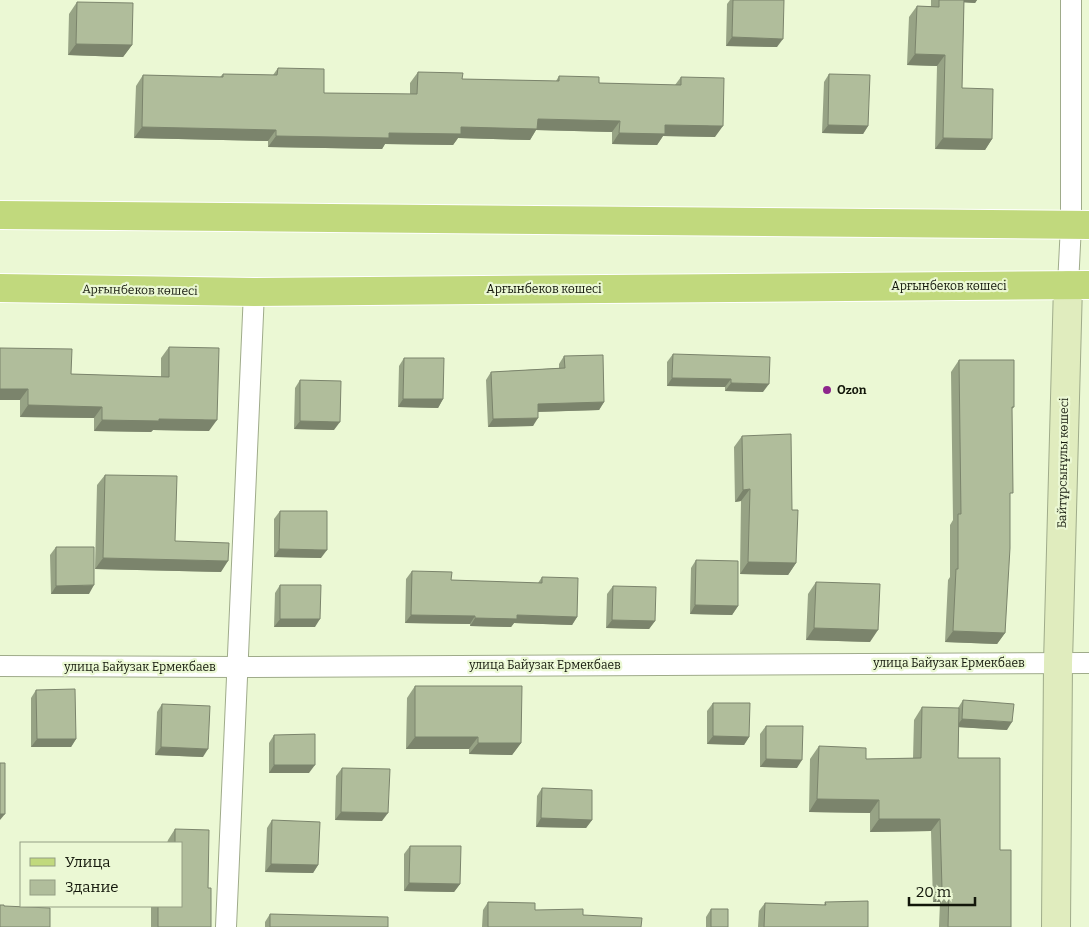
<svg xmlns="http://www.w3.org/2000/svg" width="1089" height="927" font-family="Bitter,serif">
<style>
.lines{fill:none;stroke-linecap:round;stroke-linejoin:round}
.minor-casing{stroke:#9fab8a;stroke-width:22}
.secondary-casing{stroke:#9fab8a;stroke-width:30}
.primary-casing{stroke:#fff;stroke-width:30}
.minor{stroke:#fff;stroke-width:20}
.secondary{stroke:#e0ecbe;stroke-width:28}
.primary{stroke:#c1d97d;stroke-width:28}
.wall{fill:#97a385}
.shaded-wall{fill:#7b846c}
.building{fill:#b0bd9b;stroke:#7b846c}
.poi-dot{fill:#8d268c;stroke:#ebf8d4;stroke-width:2}
.labels{text-anchor:middle;stroke-width:4.5;stroke-linejoin:round;paint-order:stroke}
.street-label{font-size:12px;fill:#12160a;stroke:#ebf8d4}
.poi-label{font-size:12px;font-weight:bold;fill:#12160a;stroke:#ebf8d4;text-anchor:start}
</style>
<rect width="100%" height="100%" fill="#ebf8d4"/>
<g class="lines">
<!-- minor casing -->
<g class="minor-casing">
<path id="minor" d="M1068,285L1071,225V0
M0,666L238,667L1089,663
M226,927L254,292"/>
</g>
<!-- secondary casing -->
<g class="secondary-casing">
<path id="secondary" d="M1056,927L1058,663L1068,285"/>
</g>
<!-- primary casing -->
<g class="primary-casing">
<path id="primary" d="M0,215L1089,225
M0,288L254,292L1089,285"/>
</g>
<!-- minor -->
<use href="#minor" class="minor"/>
<!-- secondary -->
<use href="#secondary" class="secondary"/>
<!-- primary -->
<use href="#primary" class="primary"/>
</g>
<!-- wall -->
<path class="wall" d="M730,0H784L777,47L726,46L727,4Z
M931,0H977L975,3L964,2L962,88L992,139L985,150L935,149L937,66L907,65L909,17L917,6H931Z
M77,2L132,45L123,57L68,55L69,14Z
M278,68L324,93L410,94V83L418,72L462,79L556,81L559,76L599,83L675,85L681,77L715,137L663,136L657,145L612,144V132L536,130L530,140L458,138L453,145L385,144L382,149L268,147V141L134,138L136,86L143,75L220,77L223,74L273,75Z
M829,74L868,126L863,134L822,133L824,82Z
M169,347L209,431L153,430L151,432L94,431V418L20,417V400L0,348L71,374L161,377V358Z
M673,354L763,392L725,391V387L667,386V362Z
M564,356L604,402L599,410L538,412L533,426L488,427L486,380L491,372L559,368V364Z
M404,358L443,399L438,408L398,407L399,366Z
M959,360L1014,407L1012,409L1005,633L997,644L945,642L948,580L950,577V525L953,520L951,372Z
M300,380L334,430L294,429L295,388Z
M742,436L796,563L788,575L740,574L741,501L735,502L734,447Z
M105,475L175,541L221,572L95,569L97,485Z
M280,511L321,558L274,557V519Z
M56,547L89,594H51L50,555Z
M696,560L738,606L732,615L690,614L691,568Z
M412,571L451,580L538,583L542,577L577,617L572,625L514,623L511,627L470,626V624L405,623L406,579Z
M816,582L870,642L806,640L808,594Z
M280,585L315,627H274L275,593Z
M613,586L655,621L649,629L606,628L607,594Z
M415,686L521,743L512,755L469,754V749H406L407,698Z
M36,690L76,739L71,747H31V698Z
M963,700L1007,730L959,727L958,758L1000,850L1011,927H939L940,902H933L931,831L870,832V813L809,812L810,759L819,746L866,759L913,758L914,720L922,707L958,708Z
M713,703L749,737L744,745L707,744V711Z
M162,704L203,757L155,755L157,712Z
M766,726L797,768L760,767V734Z
M274,735L309,773H269V743Z
M342,768L382,821L335,820L336,776Z
M542,788L592,820L586,828L536,827L537,796Z
M272,820L318,865L313,873L265,872L267,828Z
M175,829L208,888L211,927H151V906H181V843H167L168,840Z
M410,846L460,884L454,892L404,891V854Z
M488,902L535,910L583,915L641,927H482L483,910Z
M825,902L868,927H758L759,911L765,903L824,905Z
M711,909L728,927H706V917Z
M270,914L388,927H265V922Z"/>
<!-- shaded-wall -->
<path class="shaded-wall" d="M958,0H977L975,3L957,2Z
M732,37L783,39L777,47L726,46Z
M76,44L132,45L123,57L68,55Z
M915,54L945,55L937,66L907,65Z
M538,119L620,121L612,132L536,130L530,140L458,138L453,145L385,144L382,149L268,147L276,136L461,127Z
M665,125L723,126L715,137L663,136L657,145L612,144L619,133Z
M828,125L868,126L863,134L822,133Z
M142,127L276,130L268,141L134,138Z
M943,138L992,139L985,150L935,149Z
M672,378L731,379L725,387L667,386Z
M731,383L769,384L763,392L725,391Z
M0,389H28L20,400H0Z
M403,399H443L438,408L398,407Z
M604,402L599,410L532,412L538,404Z
M28,405L102,407L94,418L20,417Z
M538,418L533,426L488,427L493,419Z
M159,419L217,420L209,431L153,430L151,432L94,431L102,420Z
M300,421L340,422L334,430L294,429Z
M750,489L741,501L735,502L743,490Z
M279,549L327,550L321,558L274,557Z
M103,558L228,561L221,572L95,569Z
M748,562L796,563L788,575L740,574Z
M94,585L89,594H51L56,586Z
M695,605L738,606L732,615L690,614Z
M411,615L475,616L470,624L405,623Z
M517,615L577,617L572,625L514,623L511,627L470,626L475,618Z
M280,619H320L315,627H274Z
M612,620L655,621L649,629L606,628Z
M814,628L878,630L870,642L806,640Z
M953,631L1005,633L997,644L945,642Z
M962,719L1012,722L1007,730L956,727Z
M713,736L749,737L744,745L707,744Z
M415,737H478L469,749H406Z
M37,739H76L71,747H31Z
M478,743H521L512,755L469,754Z
M161,747L208,749L203,757L155,755Z
M766,759L802,760L797,768L760,767Z
M274,765H315L309,773H269Z
M817,799L879,800L870,813L809,812Z
M341,812L388,813L382,821L335,820Z
M0,814H5L0,820Z
M541,818L592,820L586,828L536,827Z
M879,819H940L931,831L870,832Z
M271,864L318,865L313,873L265,872Z
M409,883L460,884L454,892L404,891Z
M942,889H949L940,902H933Z"/>
<!-- building -->
<path class="building" d="M733,0H784L783,39L732,37Z
M939,0H964L962,88L993,89L992,139L943,138L945,55L915,54L917,6L939,7Z
M77,2L133,3L132,45L76,44Z
M278,68L324,69V93L417,94L418,72L463,73L462,79L559,81V76L599,77V83L681,85V77L724,78L723,126L665,125V134L619,133L620,121L538,119L537,129L461,127V134L389,133V138L276,136V130L142,127L143,75L223,77V74L277,75Z
M829,74L870,75L868,126L828,125Z
M169,347L219,348L217,420L159,419V421L102,420V407L28,405V389H0V348L72,349L71,374L169,377Z
M673,354L770,357L769,384L731,383V379L672,378Z
M603,355L604,402L538,404V418L493,419L491,372L565,368L564,356Z
M404,358H444L443,399H403Z
M959,360H1014V407H1012L1013,493H1010V548L1005,633L953,631L956,569H958V514H961Z
M300,380L341,381L340,422L300,421Z
M791,434L792,510H798L796,563L748,562L750,489L743,490L742,436Z
M105,475L177,476L175,541L229,543L228,561L103,558Z
M280,511H327V550L279,549Z
M56,547H94V585L56,586Z
M696,560L738,561V606L695,605Z
M412,571L452,572L451,580L542,583V577L578,578L577,617L517,615V619L475,618V616L411,615Z
M816,582L880,584L878,630L814,628Z
M280,585H321L320,619H280Z
M613,586L656,587L655,621L612,620Z
M415,686H522L521,743H478V737H415Z
M75,689L76,739H37L36,690Z
M963,700L1014,704L1012,722L962,719Z
M713,703H750L749,737L713,736Z
M162,704L210,706L208,749L161,747Z
M922,707L959,708L958,758H1000V850H1011V927H948L949,889H942L940,819H879V800L817,799L819,746L866,748V759L921,758Z
M766,726H803L802,760L766,759Z
M315,734V765H274V735Z
M0,763H5V814H0Z
M342,768L390,769L388,813L341,812Z
M542,788L592,790V820L541,818Z
M272,820L320,822L318,865L271,864Z
M175,829L209,830L208,888H211V927H158V906H181V843H175Z
M410,846H461L460,884L409,883Z
M868,901V927H764L765,903L826,905L825,902Z
M488,902L535,903V910L583,909V915L642,918L641,927H488Z
M0,905H4V906L50,908V927H0Z
M711,909H728V927H711Z
M270,914L388,917V927H270Z"/>
<!-- markers -->
<circle class="poi-dot" cx="827" cy="390" r="5"/>
<g class="labels">
<!-- street labels -->
<g class="street-label">
<text x="949" y="290">Арғынбеков көшесі</text>
<text x="544" y="293">Арғынбеков көшесі</text>
<text transform="translate(140 290) rotate(1)" y="4">Арғынбеков көшесі</text>
<text transform="translate(1063 463) rotate(-89)" y="4">Байтұрсынұлы көшесі</text>
<text x="949" y="667">улица Байузак Ермекбаев</text>
<text x="545" y="669">улица Байузак Ермекбаев</text>
<text x="140" y="671">улица Байузак Ермекбаев</text>
</g>
<!-- poi labels -->
<g class="poi-label">
<text x="837" y="394">Ozon</text>
</g>
</g>
<!-- legend -->
<rect x="20" y="842" width="162" height="65" fill="#ebf8d4" stroke="#949e83"/>
<rect x="30" y="858" width="25" height="8" fill="#c1d97d" stroke="#949e83"/>
<text x="65" y="867" font-size="15" fill="#12160a">Улица</text>
<rect x="30" y="880" width="25" height="15" fill="#b0bd9b" stroke="#949e83"/>
<text x="65" y="892" font-size="15" fill="#12160a">Здание</text>
<!-- scale -->
<path d="M909 897v8h66v-8" fill="none" stroke="#12160a" stroke-width="2.5"/>
<text x="916" y="897" font-size="15" fill="#12160a" stroke="#ebf8d4" stroke-width="4" paint-order="stroke">20 m</text>
</svg>
